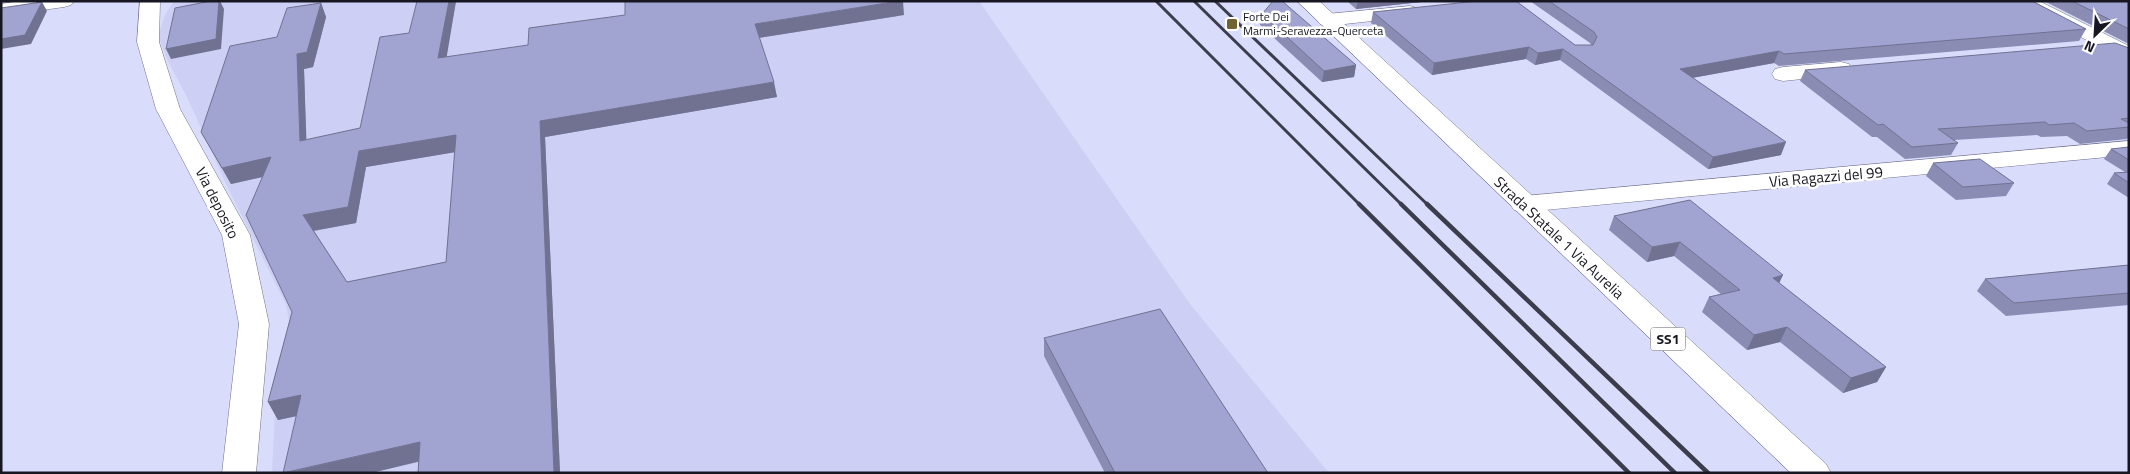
<svg xmlns="http://www.w3.org/2000/svg" width="2130" height="474" font-family="'Titillium Web',sans-serif">
<style>
.built{fill:#cdcff5}
.lines{fill:none;stroke-linecap:round;stroke-linejoin:round}
.street-casing{stroke:#6f718c;stroke-width:1}
.primary-casing{stroke:#6f718c;stroke-width:1}
.street{fill:#fff;fill-rule:evenodd}
.primary{fill:#fff;fill-rule:evenodd}
.rail-far1{stroke:#3c3d4c;stroke-width:3}
.rail{stroke:#3c3d4c;stroke-width:4.5}
.wall{fill:#8a8cb4;fill-rule:evenodd}
.shaded-wall{fill:#717292}
.building{fill:#a1a3d1;stroke:#717292;fill-rule:evenodd}
.poi-dot{fill:#716331;stroke:#fff;stroke-width:2}
.labels{text-anchor:middle;stroke-width:5;stroke-linejoin:round;paint-order:stroke}
.far-poi-label{font-size:12px;fill:#171722;stroke:#fff;text-anchor:start}
.shield{fill:#fff;stroke:#5d5d64;stroke-width:1}
.shield-label{font-size:14px;font-weight:bold;fill:#171722}
.street-label{font-size:15px;fill:#171722;stroke:#fff}
</style>
<rect width="100%" height="100%" fill="#dadcfb"/>
<!-- built -->
<path class="built" d="M174,1H979L1190,304L1329,473H272L275,410L292,337L286,305L227,186L187,97L168,61L158,36L165,15Z"/>
<g class="lines">
<!-- street casing -->
<g class="street-casing">
<path id="street" d="M20,1H74L71,5L64,7L1,16V4Z
M140,1H160L159,42L180,109L250,235L269,324L256,473H222L239,324L222,235L156,109L137,42Z
M2013,1H2039L2129,46V61L2016,5Z
M1410,6L1417,8L1420,12L1417,16L1327,26L1320,24L1317,20L1320,16L1327,14Z
M1841,62L1849,64L1852,69L1849,74L1783,81L1775,79L1772,74L1775,69L1783,67Z
M2129,141V155L1523,212L1514,210L1510,204L1514,198L1523,196Z"/>
</g>
<!-- primary casing -->
<g class="primary-casing">
<path id="primary" d="M1297,1H1319L1826,464L1831,473H1791Z"/>
</g>
<!-- street -->
<use href="#street" class="street"/>
<!-- primary -->
<use href="#primary" class="primary"/>
<!-- rail-far1 -->
<path class="rail-far1" d="M1156,1L1360,205
M1194,1L1402,205
M1215,1L1428,205"/>
<!-- rail -->
<path class="rail" d="M1359,204L1629,473
M1401,204L1675,473
M1427,204L1708,473"/>
</g>
<!-- wall -->
<path class="wall" d="M456,1L446,57L904,15L759,38L777,97L545,137L560,473H418V462L371,473H286L296,416L278,420L268,402L292,312L263,177L231,184L201,132L277,37L321,3L326,17L313,67L304,69L306,140L360,128L409,33ZM455,152L446,262L347,282L314,231L356,223L366,167Z
M1347,1H1431L1356,9Z
M1530,1H2032L2086,29L2079,41L1779,66L1774,63L1692,78L1781,155L1708,169L1560,60L1535,65L1526,59L1432,75L1371,23L1373,12L1575,45H1591L1590,43Z
M2044,1H2129V44Z
M1262,14L1356,65L1354,77L1322,82L1260,25Z
M2129,48V136L2127,139L2080,144L2067,136L2041,137L2037,135L1954,140L1958,143L1951,155L1905,159L1877,137H1872L1800,81L1805,70Z
M2129,147V198L2107,184L2114,173L2125,172L2104,159L2111,149Z
M1933,163L2014,183L2006,196L1956,200L1926,176Z
M1690,200L1779,283L1886,367L1877,382L1843,393L1780,342L1747,350L1702,312L1709,297L1721,294L1674,256L1647,262L1609,230L1614,216Z
M2129,265V305L2006,316L1977,291L1985,279Z
M1044,338L1268,473H1105L1044,356Z"/>
<!-- shaded-wall -->
<path class="shaded-wall" d="M219,1H220L224,9L221,49L171,59L166,49Z
M449,1H456L444,73L438,58Z
M899,1H903L904,15L757,38L755,24Z
M1358,1H1431L1356,9Z
M42,2L47,11L31,44L1,49V39Z
M321,3L326,17L313,67L304,69L307,157L300,141L297,54Z
M1529,47L1526,59L1432,75L1434,63Z
M1563,49L1560,60L1535,65L1538,53Z
M1779,51L1774,63L1675,81L1680,69Z
M1356,65L1354,77L1322,82L1324,71Z
M774,82L777,97L545,137L560,473H554L540,121Z
M456,135L462,151L366,167L356,223L311,231L303,215L359,151Z
M1786,142L1781,155L1708,169L1713,157Z
M271,157L279,173L231,184L222,168Z
M1680,242L1674,256L1647,262L1652,247Z
M1783,275L1776,290L1773,278Z
M1787,327L1780,342L1747,350L1754,335Z
M1886,367L1877,382L1843,393L1851,378Z
M301,395L311,413L278,420L268,402Z
M420,442L428,459L371,473H286Z"/>
<!-- building -->
<path class="building" d="M211,1H219L216,39L166,49L175,8Z
M417,1H449L438,58L528,45L529,28L625,15V1H899L755,24L774,82L540,121L554,473H418L420,442L283,473L301,395L268,402L292,312L246,215L271,157L222,168L201,132L230,46L277,37L287,8L321,3L307,52L297,54L300,141L360,128L380,37L409,33ZM456,135L446,262L347,282L303,215L348,207L359,151Z
M1273,1H1282L1356,65L1324,71L1262,14Z
M1478,1H1516L1575,45H1593L1597,37L1594,32L1549,1H2032L2086,29L1784,54L1779,51L1680,69L1786,142L1713,157L1563,49L1538,53L1529,47L1434,63L1373,12Z
M2072,1H2129V29Z
M42,2L25,35L1,39V8Z
M2115,43L2129,48V118L2121,119L2129,123V127L2087,131L2074,123L2049,125L2045,122L1938,129L1958,143L1912,147L1883,124L1878,125L1805,70Z
M2129,147V160L2111,149Z
M1980,159L2014,183L1963,187L1933,163Z
M2129,172V183L2114,173Z
M1690,200L1783,275L1773,278L1886,367L1851,378L1787,327L1754,335L1709,297L1740,290L1680,242L1652,247L1614,216Z
M2129,265V293L2014,303L1985,279Z
M1160,309L1268,473H1115L1044,338Z"/>
<!-- markers -->
<rect class="poi-dot" x="1226" y="18" width="12" height="12" rx="2.5"/>
<g class="labels">
<!-- far-poi labels -->
<g class="far-poi-label">
<text x="1243" y="21">Forte Dei<tspan x="1243" dy="14">Marmi-Seravezza-Querceta</tspan></text>
</g>
<!-- shield labels -->
<rect class="shield" x="1650.5" y="327.5" width="35" height="23" rx="4"/>
<g class="shield-label">
<text x="1668" y="344">SS1</text>
</g>
<!-- street labels -->
<g class="street-label">
<text transform="translate(1826 177) rotate(-5)" y="5">Via Ragazzi del 99</text>
<text transform="translate(217 203) rotate(63)" y="5">Via deposito</text>
<text transform="translate(1559 238) rotate(43)" y="5">Strada Statale 1 Via Aurelia</text>
</g>
</g>
<!-- border -->
<rect width="2130" height="474" fill="none" stroke="#171722" stroke-width="5"/>
<!-- north arrow -->
<g transform="translate(2095 35) rotate(205)" stroke="#ffffff" stroke-width="4" paint-order="stroke">
<path d="M0-4L9 19L0 12L-9 19Z" fill="#171722"/>
<text y="-8" font-size="14" font-weight="bold" text-anchor="middle" fill="#171722">N</text>
</g>
</svg>
